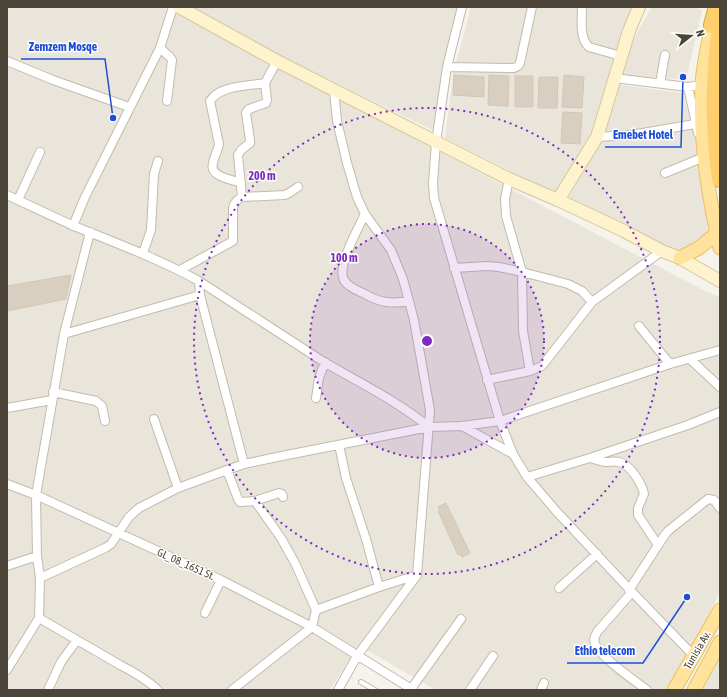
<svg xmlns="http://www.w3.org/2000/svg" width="727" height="697" font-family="'Asap Condensed',sans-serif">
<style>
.residential{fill:#eae5da}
.building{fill:#d8cfc1;stroke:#d3c7b4}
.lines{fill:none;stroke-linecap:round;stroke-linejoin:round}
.lane-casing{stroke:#c2bbae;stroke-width:6}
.street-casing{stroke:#c2bbae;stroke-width:10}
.secondary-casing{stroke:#d6c79b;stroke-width:14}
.primary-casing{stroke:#e6c16a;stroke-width:15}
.highway-casing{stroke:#e0a43c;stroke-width:18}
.lane{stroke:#fff;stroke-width:4}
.street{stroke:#fff;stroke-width:8}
.secondary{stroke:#fff3cd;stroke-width:12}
.primary{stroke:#ffe39c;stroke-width:13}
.highway{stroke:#ffcf6e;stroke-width:16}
.ring{fill:none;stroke:#7b2cbf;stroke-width:2;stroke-dasharray:2 4}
.labels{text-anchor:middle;stroke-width:3;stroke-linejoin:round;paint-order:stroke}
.street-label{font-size:11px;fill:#4b4439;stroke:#fff}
.centre{fill:#7b2cbf;stroke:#fff;stroke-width:2}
.ring-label{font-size:12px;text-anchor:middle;font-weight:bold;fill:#7b2cbf;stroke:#fff;stroke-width:3;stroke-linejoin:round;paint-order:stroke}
.leader{fill:none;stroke:#1d4ed8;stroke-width:1.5}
.callout-dot{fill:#1d4ed8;stroke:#fff;stroke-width:1.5}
.callout-label{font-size:12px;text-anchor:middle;font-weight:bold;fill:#1d4ed8;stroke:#fff;stroke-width:3;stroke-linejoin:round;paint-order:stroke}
</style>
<rect width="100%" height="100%" fill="#f6f3ec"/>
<!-- residential -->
<path class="residential" d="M7,7H163L707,292L720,297V591L682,674L672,690H436L358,645L330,690H7Z
M189,7H460L438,133L241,36Z
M471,7H642L590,139L555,194L445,138L453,74Z
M652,7H694L702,10L686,80L622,75L633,40Z
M620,85L683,93L694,132L700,159L708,233L689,259L567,200L593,155Z
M720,657V690H703Z"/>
<!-- building -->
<path class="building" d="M454,75L484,77V97L453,95Z
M489,75L509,76L508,106L488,105Z
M564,75L584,77L582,108L562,107Z
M515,76H533V107H515Z
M539,77H558L557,108H538Z
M563,112L582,113L580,144L561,143Z
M71,275L66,299L7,311V286Z
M446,503L470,553L462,557L460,554L458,555L438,511L440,510L438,507Z"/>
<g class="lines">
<!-- lane casing -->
<g class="lane-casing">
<path id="lane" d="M361,682L375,690"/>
</g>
<!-- street casing -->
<g class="street-casing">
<path id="street" d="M462,7L447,67L436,142L433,183L434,198L500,421L513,454L527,477L557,512L632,592L693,655
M582,7C582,19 579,38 589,47L621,56
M160,48L170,57L172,60L167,101
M7,61L53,80L129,107
M447,67L514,68L518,66L520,63L532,7
M614,78L688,87L702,85
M660,83L665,55
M688,87L698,133
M334,90L337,121L347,163L357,197L365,214L391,250L403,279L414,320L430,410L417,575L357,656L338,690
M597,137L631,135L695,124
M665,173L704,157L703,154
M509,179L505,199L506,216L522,272L523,331L530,371
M241,183C231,179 209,177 213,163C214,156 218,151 219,144L210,101C220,85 249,86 265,83L277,61
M7,195C29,205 51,216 74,226C116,243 159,259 199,281C241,308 282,335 324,362C360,383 397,401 429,427
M242,197L238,155L241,150L250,143V140L246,113L249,109L266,103L267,100L265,83
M18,200L40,152
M365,214C359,227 336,267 344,280C348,287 358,291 365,294C380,303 392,304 409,301
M73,226L85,197L160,48L173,7
M143,253L151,230L154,174L158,161
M454,268L487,266L499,267L522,272L568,284L582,291L592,302
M180,270L233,241V208C234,202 237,200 242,197L285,195L289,193L298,187
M199,281L200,295L244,464
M639,326L670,364
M64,334L200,295
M690,359L720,387
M487,380L530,371L542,366L592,302L662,251
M53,392L96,401L102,406L105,421
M316,398L319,378L325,362
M7,408L52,400
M154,419L178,488
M462,426L513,454
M339,445L346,478L366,539L379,587L417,575
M590,458C595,459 601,462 606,462C610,462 615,461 619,462C631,465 642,484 644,494L638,508V515L658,545
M227,470L238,499L240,502L255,501L281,538L295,563L316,610
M527,477L590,458L688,425L720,412
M7,484L36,495L221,580L312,627L413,690
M255,501L279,493L282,494L283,497
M7,566L37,556
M40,578L105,548L111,544L129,517L139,508L178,488L227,470L244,464L282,456L429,427L462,426L500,421L670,364L720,350
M559,588L597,554
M629,590L664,536L668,531L708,499L714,500L720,508
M632,592L597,632C595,636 593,640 595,644C600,657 635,681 647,690
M205,613L221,580
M39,618L120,665C134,672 146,679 158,690
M7,670L39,618L40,578L37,556L36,495L64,334L90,232
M411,689L461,619
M48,690L61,662L77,640
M232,690L312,627L316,610L379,587
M470,690L493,656
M541,690L544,683"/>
</g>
<!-- secondary casing -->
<g class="secondary-casing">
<path id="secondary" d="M179,7L277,61L509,179L558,200L624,231L662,251L680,258L720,281
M558,200L597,137L629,31L639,7"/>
</g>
<!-- primary casing -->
<g class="primary-casing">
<path id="primary" d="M712,25C708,45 703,65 702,85C699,139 708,195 720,248
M680,258L699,248L717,233
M674,690L720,610
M694,690L720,642"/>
</g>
<!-- highway casing -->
<g class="highway-casing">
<path id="highway" d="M712,25L717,7
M720,28C713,78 713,129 720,179"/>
</g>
<!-- lane -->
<use href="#lane" class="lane"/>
<!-- street -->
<use href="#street" class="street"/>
<!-- secondary -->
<use href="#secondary" class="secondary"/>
<!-- primary -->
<use href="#primary" class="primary"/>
<!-- highway -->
<use href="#highway" class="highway"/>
</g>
<!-- distance rings -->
<circle cx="427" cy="341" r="117" fill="#7b2cbf" fill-opacity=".12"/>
<g class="ring">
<circle cx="427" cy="341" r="117"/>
<circle cx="427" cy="341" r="233"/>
</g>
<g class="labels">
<!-- street labels -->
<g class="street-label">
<text transform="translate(186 564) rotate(24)" y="4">GL_08_1651 St.</text>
<text transform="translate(697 650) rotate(-60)" y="4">Tunisia Av.</text>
</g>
</g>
<circle cx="427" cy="341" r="6" class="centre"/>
<g class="ring-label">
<text x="262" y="180">200 m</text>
<text x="344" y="262">100 m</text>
</g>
<!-- callouts -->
<path class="leader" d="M113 118L105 59H21M683 77L681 147H605M687 597L643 663H567"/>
<g class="callout-dot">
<circle cx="113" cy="118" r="4"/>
<circle cx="683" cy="77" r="4"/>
<circle cx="687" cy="597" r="4"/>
</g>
<g class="callout-label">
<text x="63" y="51">Zemzem Mosqe</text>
<text x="643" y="139">Emebet Hotel</text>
<text x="605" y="655">Ethio telecom</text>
</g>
<!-- border -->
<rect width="727" height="697" fill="none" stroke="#4b4439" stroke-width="16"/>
<!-- north arrow -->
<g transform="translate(691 36) rotate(73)" stroke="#ffffff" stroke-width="3" paint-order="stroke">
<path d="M0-3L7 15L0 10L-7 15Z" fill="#4b4439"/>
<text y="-6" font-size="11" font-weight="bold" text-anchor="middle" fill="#4b4439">N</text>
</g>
</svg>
